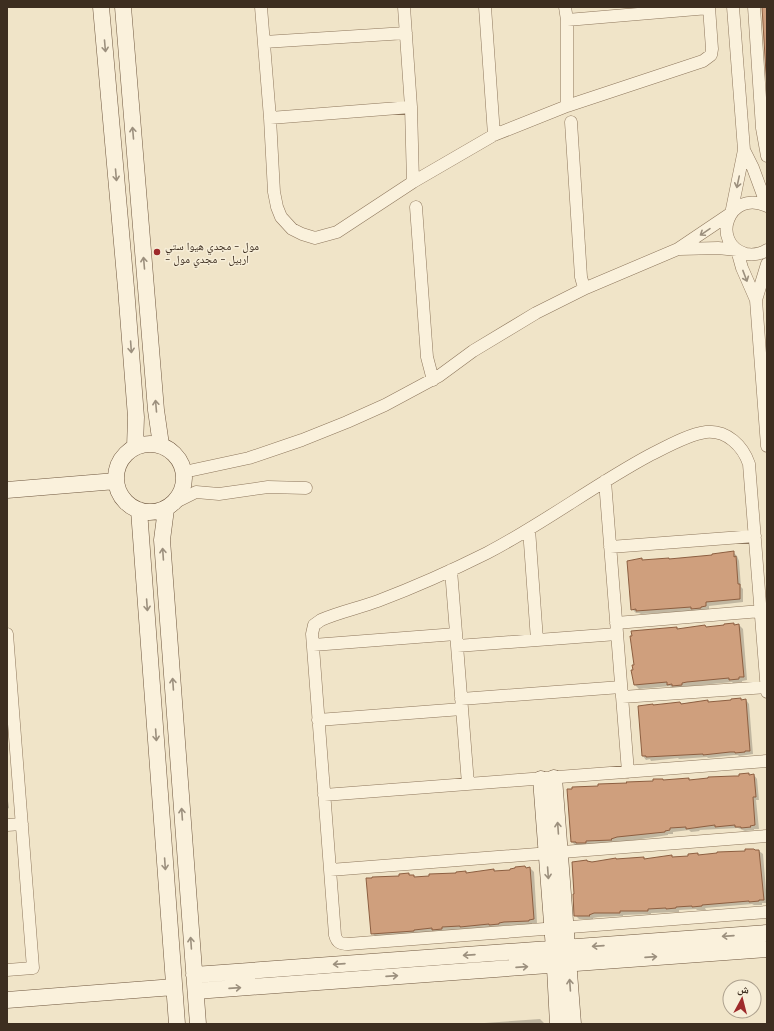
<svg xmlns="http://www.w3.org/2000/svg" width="774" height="1031" font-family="Lora,'Noto Naskh Arabic',serif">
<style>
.shadow{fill:#0003}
.building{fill:#cf9f7d;stroke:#8d5f41}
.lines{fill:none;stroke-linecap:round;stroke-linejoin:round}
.street-casing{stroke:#8d765c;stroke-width:13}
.secondary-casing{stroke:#6f573f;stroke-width:17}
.street{stroke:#faf1dc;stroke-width:12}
.secondary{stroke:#faf1dc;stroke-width:16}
.oneway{stroke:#9c907e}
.poi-dot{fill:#9e2a2b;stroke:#f7eed8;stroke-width:1.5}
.labels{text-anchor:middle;stroke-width:3;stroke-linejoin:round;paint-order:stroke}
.poi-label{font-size:11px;fill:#3d2e20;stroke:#f7eed8;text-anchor:start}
</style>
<rect width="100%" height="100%" fill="#f0e4c8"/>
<!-- shadow -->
<path class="shadow" d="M733,552L737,556L739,561L741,587L743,589V602L709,606V610L694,611L641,614L639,613H636L632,609L642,560L643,561L670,560L713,556Z
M734,624L735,626L739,625L743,629L747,680L742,681V682L733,683L732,682L672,688L670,686L639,689L635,685L676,628L678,629L706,628Z
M741,699L742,701L746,700L749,704L753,754L739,756L738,755H734L708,758L707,757L679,759L678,758L651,761L650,759L646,760L643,756L654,706L708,701L709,703Z
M754,775L757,779L759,800H756L759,829H754V830L745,831L738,828L699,830L700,831L691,832L689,830L673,832V834H668V835L615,843L576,846L572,842L654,782L663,780L664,781L689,779L690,781Z
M7,794L9,808L7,809Z
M759,851L763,854L767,903H762V905H754L752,904L705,908L706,910H697L696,909L679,910V912L651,913V914L623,915V916L598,917L593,918V919H579L575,915V894L588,862L644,858L645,859L673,858L698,855L699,856Z
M530,868L534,872L537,923H532V924L508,925L465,930L464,929L445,931V932L376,937L372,933L400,877L409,874L410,876H414L416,878L466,872L467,874L494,870L495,872Z
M540,1019L545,1024H470Z"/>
<!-- building -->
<path class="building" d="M762,7H767V90Z
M734,551V557L736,556L738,584H740V599L706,602V606L701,607V608L691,609V607L636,611V609L631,610L627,561L642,558V560L669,558V559L712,555V554Z
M734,623V625L739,624L744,677H739V679L729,680V678L687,682L682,683V685L672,686V684L667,685V682L634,685L631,670H633L632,665H634L630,636H632L631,631L677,627V629L705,625L706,627L724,625V624Z
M741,698V700L746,699L750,751H745V752L735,753V752H730L703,755V754L646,757V756H642L638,706L653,704V705L680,702L681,704L708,700V702L731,700V699Z
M749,773V775L754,774L756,797H753L755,825L750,826L751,827L741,828V827H735V825L715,827V825L686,829V827L670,828V830L665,831V832L617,837L611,839L612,840L586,841V843H576V842H571L567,789H572V787L598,786V784L627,783L626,782L653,781V779H663V780L689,778V780L708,778V777L734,776H739V774Z
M745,849H754L755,850H759L764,900H759V901L749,902V901L702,905V906L692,907V906L676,907V908L666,909V908L648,909V911H620V913H594L589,915L590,916H574L573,894H574L572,862L587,860V861L592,862L616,858V859L644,857V859L672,855V857L688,856V854L698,853V855L717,853V852L745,851Z
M525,866L526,868L530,867L534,919L529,920V921L504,922L499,923V924L489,925V924L460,927V926L442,927V929L432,930V928L414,930V931L371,934L366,878H372V877L399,876V874L409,873V875H414V877L429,876V874L456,873V872L466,871V873L494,869V871L510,870V869L515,868V867Z"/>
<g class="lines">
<!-- street casing -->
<g class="street-casing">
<path id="street" d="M261,7L270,118L274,192L277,207L281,217L292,229L302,234L315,238L337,232L413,182L494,135L567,106L703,61L711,55L712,49L709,7
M404,7L411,107L413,182
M485,7L494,135
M565,7L567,20V106
M754,7L762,128L767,156
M567,20L709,8
M264,42L406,33
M270,118L411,107
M571,122L581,277L584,288
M744,150L753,168L767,206
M767,206C728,188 710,244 746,254C753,255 761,254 767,250
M416,207L427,357L433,380
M731,214L744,150L733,7
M680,249L718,248L737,250L742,268L756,300L767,446
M756,300L767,264
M184,472L249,458L302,440L347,422L385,405L439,376L473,351L536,313L586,288L678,249L730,214
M605,481L628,772
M174,503L196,492L219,494L268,487L306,488
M529,529L537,640
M610,547L755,536
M451,570L468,784
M616,623L761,611
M7,634L33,968L7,970
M313,645L456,634
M457,646L617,634
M767,692L749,464C743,446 727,430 706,432C689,434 666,447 650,455C594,485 543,524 487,553C451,571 415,587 378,601C359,608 339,612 321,620L314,625L312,634L335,935C337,943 341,944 348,944L767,912
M622,697L767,687
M461,699L621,687
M318,720L462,709
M324,795L767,761
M7,825L22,824
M330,870L767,836"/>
</g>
<!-- secondary casing -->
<g class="secondary-casing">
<path id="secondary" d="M101,7L126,288L136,417L135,447
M123,7L156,410L161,445
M116 478a34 34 0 1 1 68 0a34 34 0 1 1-68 0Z
M7,490L116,481
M166,509L162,540L198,1024
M139,510L177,1024
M554,778L573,1024
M541,779L554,949L558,1024
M194,975L767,933
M196,991L767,949
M7,1000L174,987"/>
</g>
<!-- street -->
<use href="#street" class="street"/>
<!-- secondary -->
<use href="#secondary" class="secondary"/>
</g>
<!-- one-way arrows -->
<defs><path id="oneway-shaft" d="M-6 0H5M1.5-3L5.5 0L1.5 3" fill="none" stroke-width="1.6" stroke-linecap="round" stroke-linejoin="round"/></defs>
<g class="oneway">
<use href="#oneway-shaft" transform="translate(105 46) rotate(85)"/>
<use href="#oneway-shaft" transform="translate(133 133) rotate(-95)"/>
<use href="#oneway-shaft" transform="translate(116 175) rotate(85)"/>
<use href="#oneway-shaft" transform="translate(738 182) rotate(102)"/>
<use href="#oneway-shaft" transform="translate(705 232) rotate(146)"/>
<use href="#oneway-shaft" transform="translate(144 263) rotate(-95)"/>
<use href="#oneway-shaft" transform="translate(745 276) rotate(69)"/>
<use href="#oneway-shaft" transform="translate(131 347) rotate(86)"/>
<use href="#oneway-shaft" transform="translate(156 406) rotate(-95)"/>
<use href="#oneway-shaft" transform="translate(163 554) rotate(-94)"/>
<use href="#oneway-shaft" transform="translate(147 605) rotate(86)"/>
<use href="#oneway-shaft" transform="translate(173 684) rotate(-94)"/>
<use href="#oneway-shaft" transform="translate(156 735) rotate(86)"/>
<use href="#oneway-shaft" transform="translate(182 814) rotate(-94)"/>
<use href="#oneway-shaft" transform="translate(558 828) rotate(-94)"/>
<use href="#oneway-shaft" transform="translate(165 864) rotate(86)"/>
<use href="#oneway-shaft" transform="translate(548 873) rotate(86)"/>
<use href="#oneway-shaft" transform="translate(728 936) rotate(176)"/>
<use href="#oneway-shaft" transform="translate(191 943) rotate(-94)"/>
<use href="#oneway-shaft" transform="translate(598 946) rotate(176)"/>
<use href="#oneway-shaft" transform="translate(469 955) rotate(176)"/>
<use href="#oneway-shaft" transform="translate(651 957) rotate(-4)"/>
<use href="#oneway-shaft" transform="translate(339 964) rotate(176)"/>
<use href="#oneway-shaft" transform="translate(522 967) rotate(-4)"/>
<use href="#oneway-shaft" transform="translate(392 976) rotate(-4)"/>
<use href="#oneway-shaft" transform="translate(570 985) rotate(-94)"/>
<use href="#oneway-shaft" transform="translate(235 988) rotate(-4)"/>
</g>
<!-- markers -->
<circle class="poi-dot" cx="157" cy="252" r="4"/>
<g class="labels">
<!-- poi labels -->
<g class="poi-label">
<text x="165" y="250">مول - مجدي هيوا ستي<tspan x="165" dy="13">- اربيل - مجدي مول</tspan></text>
</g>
</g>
<!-- border -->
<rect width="774" height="1031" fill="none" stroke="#3d2e20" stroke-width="16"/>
<!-- north arrow -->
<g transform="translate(742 999) rotate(7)"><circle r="19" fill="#f7eed8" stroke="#ada18e"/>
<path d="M0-3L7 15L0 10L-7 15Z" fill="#9e2a2b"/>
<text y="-6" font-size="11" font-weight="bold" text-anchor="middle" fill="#3d2e20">ش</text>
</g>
</svg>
